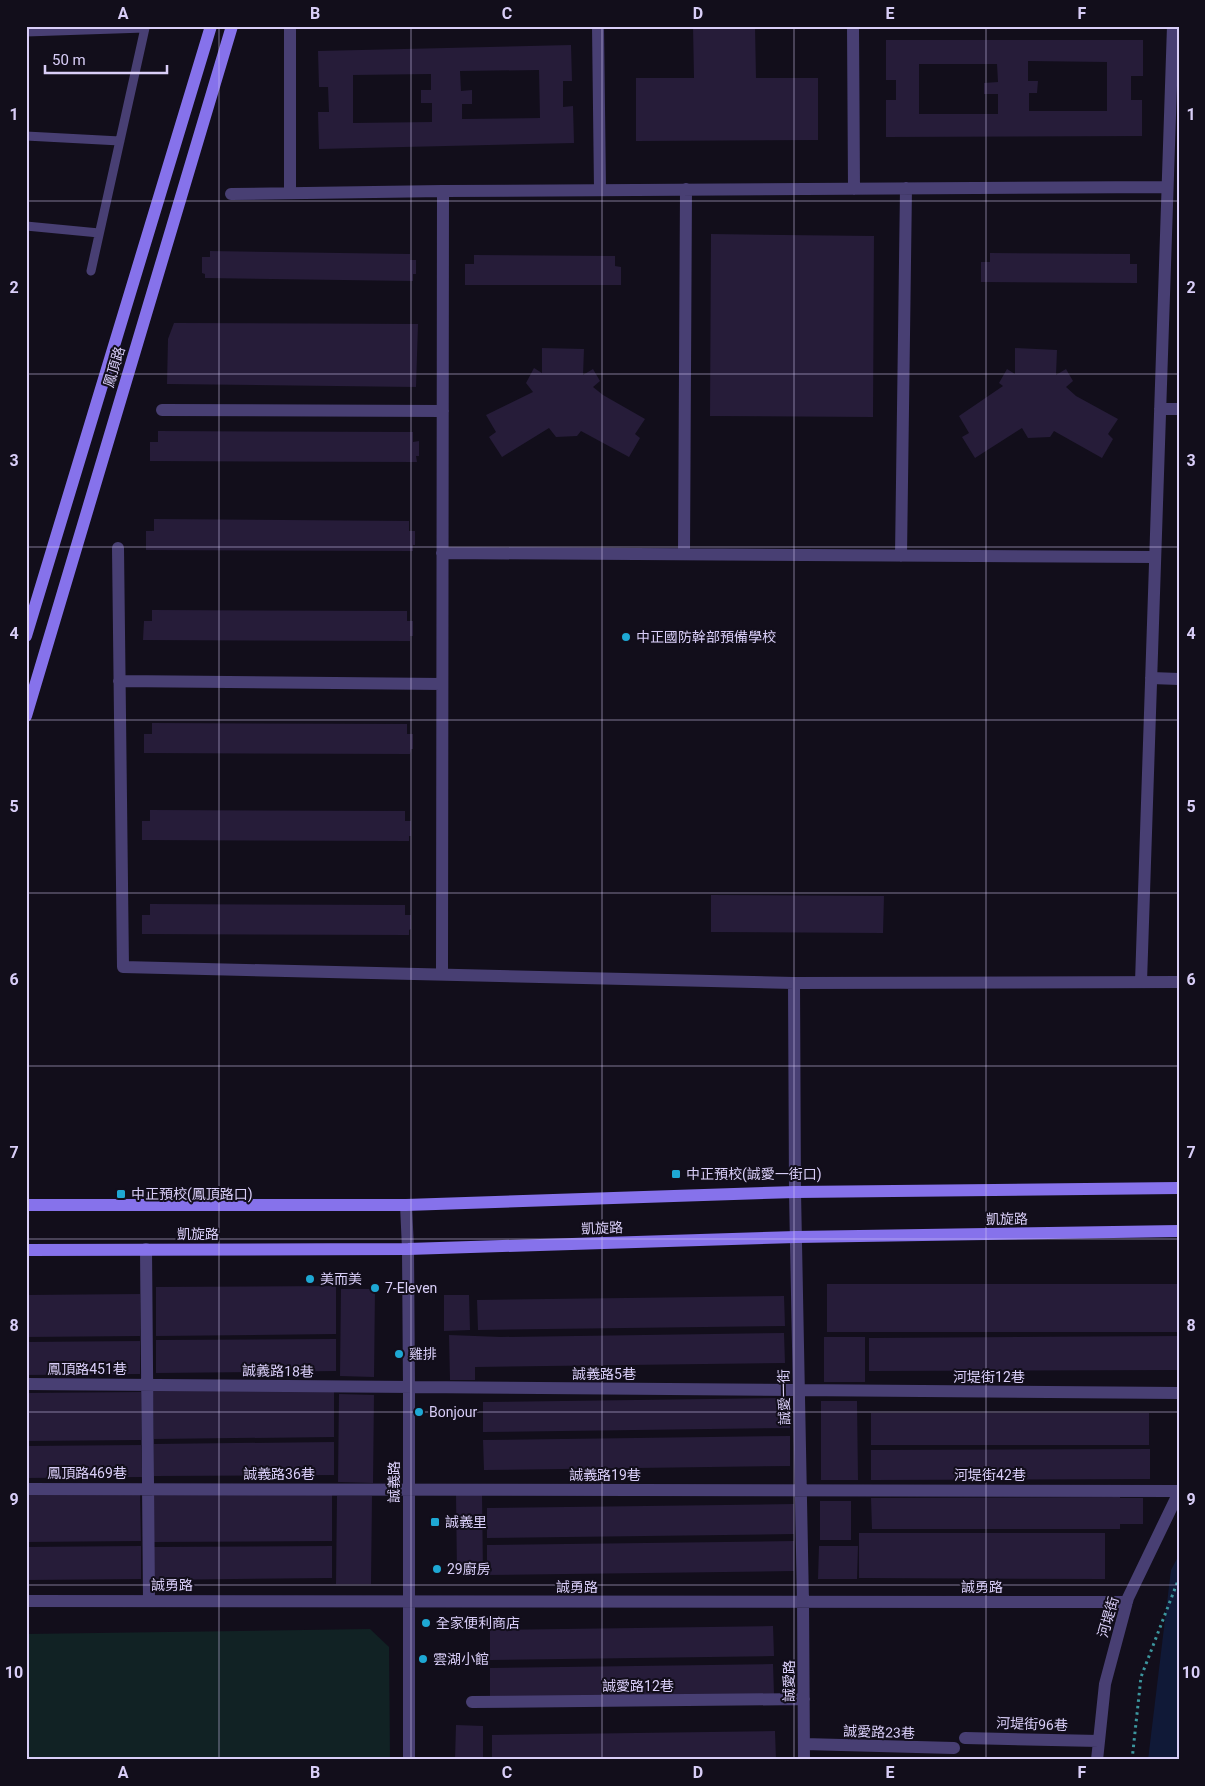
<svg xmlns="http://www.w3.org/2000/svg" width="1205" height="1786" font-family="Roboto,'Noto Sans TC',sans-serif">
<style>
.green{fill:#112224}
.water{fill:#101937}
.building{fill:#261c39;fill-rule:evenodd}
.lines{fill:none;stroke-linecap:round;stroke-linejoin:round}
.path{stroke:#3c969e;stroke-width:3;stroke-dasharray:2.5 4;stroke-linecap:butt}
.lane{stroke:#483f73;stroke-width:9}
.street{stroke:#483f73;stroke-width:12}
.secondary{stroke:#8672eb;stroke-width:12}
.grid{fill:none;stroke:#d9cef8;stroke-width:1;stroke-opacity:0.55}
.poi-dot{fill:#1ea8d4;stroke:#120e1b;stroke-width:2}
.labels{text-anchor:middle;stroke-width:4;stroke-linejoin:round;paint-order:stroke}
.street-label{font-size:14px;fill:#d9cef8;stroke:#120e1b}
.poi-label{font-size:14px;fill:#d9cef8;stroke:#120e1b;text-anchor:start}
.neatline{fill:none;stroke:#d9cef8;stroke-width:2}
.grid-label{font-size:16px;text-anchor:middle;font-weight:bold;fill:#d9cef8}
</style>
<rect width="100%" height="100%" fill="#120e1b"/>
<!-- green -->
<path class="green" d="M370,1629L389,1647L390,1760H26V1634Z"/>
<!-- water -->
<path class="water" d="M1179,1555V1760H1148L1171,1570Z"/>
<!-- building -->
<path class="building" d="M693,26H755L756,78H818V140L636,141V78H694Z
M886,40H1143V76H1131V100H1142V136L886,137V100H896V80H886ZM1028,61L1107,62V111H1029V93H1037L1038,81H1028ZM919,64H997L998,82L984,83V94H998V114H919Z
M571,45L572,81H563V107L573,106L574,143L319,149L318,112H329L328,87H319L318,51ZM539,70L540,118L462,119V104H472V90L461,91L460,71ZM431,74V90H421V103H432V122L353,123V75Z
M711,234L874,236L873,417L710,416Z
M210,251L410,254V260H416V274H413V281L205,278V274L202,273V257H210Z
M990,253L1130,254V264H1137V283L981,282V262H990Z
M474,255L615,256V266L621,267V285H465V264H474Z
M174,323L418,324L416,387L167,384L168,339Z
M542,348L584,349L583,375L593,369L600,381L593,387L603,395L645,419L635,434L640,438L629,457L581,431L577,436L556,437L549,428L502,457L489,437L496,432L486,415L533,392L526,383L534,368L542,373Z
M1015,348L1057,350L1056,375L1066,369L1073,381L1066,387L1076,396L1118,419L1108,434L1113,439L1102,458L1054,431L1050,437L1028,438L1022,428L975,458L962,437L969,433L959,416L1003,386L999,383L1007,369L1015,374Z
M158,431L413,432V442L419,441V456H416L417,462L150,461V442H158Z
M154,519L409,521V531H415V545H413V551L146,550V531H154Z
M152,610L407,611V621H413V636H410V641L143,640L144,621H152Z
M152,723L407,724V734H413V749H411L410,754L144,753V734H152Z
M150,810L405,811V821H411V836H409V841L142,840V821H150Z
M711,895L884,896L883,933L711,932Z
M150,904L405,905V915H411V929L409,930V935L142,934V915H150Z
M827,1284H1179V1332H827Z
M336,1286V1334L156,1336V1287Z
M341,1289H375L374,1377L340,1376Z
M140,1294V1336L26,1337V1295Z
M444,1295H469L470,1330L444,1331Z
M784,1296L785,1326L478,1330L477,1300Z
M784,1333L785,1363L475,1367V1380H450L449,1335L501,1337Z
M1179,1336V1370L869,1371V1338Z
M824,1337H865V1382H824Z
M336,1339V1371L156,1373V1340Z
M140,1341V1374L26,1375V1342Z
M334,1389V1437L154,1439L153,1391Z
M141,1392V1440L26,1441V1393Z
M339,1394L374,1395L373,1483L338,1482Z
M790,1398V1428L483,1432V1402Z
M821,1401H857L858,1480H821Z
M871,1413H1149V1445H871Z
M790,1436V1466L484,1470L483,1440Z
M334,1442V1475L154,1476V1444Z
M141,1445L142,1477L26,1478V1446Z
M1150,1449V1479L871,1480V1450Z
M140,1493L141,1541L26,1542V1494Z
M332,1493V1541L152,1542V1494Z
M456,1494H482L483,1574H457Z
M337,1496H372L371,1584H336Z
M1120,1497V1498H1143V1524H1120V1529H872L871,1498Z
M820,1501H851V1540H820Z
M794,1504V1534L487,1538V1508Z
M859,1533H1105V1579L859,1578Z
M794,1541V1571L487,1575V1545Z
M141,1546V1579L26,1580V1547Z
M332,1546V1578L152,1580V1547Z
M819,1546H858L857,1579H818Z
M773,1626L774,1656L490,1660V1630Z
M773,1664L774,1694L490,1698V1668Z
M456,1725L483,1726V1760H455Z
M775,1731L776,1760H492V1735Z"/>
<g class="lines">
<!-- path -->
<path class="path" d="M1132,1760L1141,1677L1179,1578"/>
<!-- lane -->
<path class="lane" d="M26,32L145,28L91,271
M26,136L120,141
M26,226L99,233"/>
<!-- street -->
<path class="street" d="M598,26L600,190
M853,26L854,189
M290,193V26
M231,194L443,191L1167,187
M1160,409H1179
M162,410L443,411
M118,548L123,967L794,983L1179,982
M442,553L1155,557
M684,554L686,189
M901,556L906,188
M1151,678L1179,679
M119,681L442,684
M442,974L443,191
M1141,982L1173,26
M794,983L795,1192L803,1602L804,1760
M406,1205L408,1249L409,1388V1760
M146,1249L149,1600
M26,1384L1179,1393
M26,1489L1179,1491
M26,1601L1127,1602
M472,1702L804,1699
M965,1738L1099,1741
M804,1744L954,1748
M1097,1760L1105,1684L1128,1598L1179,1492"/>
<!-- secondary -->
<path class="secondary" d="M26,636L211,26
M26,716L232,26
M26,1205H406L795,1192L1179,1188
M26,1250L408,1249L796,1237L1179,1231"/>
</g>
<!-- grid -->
<path class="grid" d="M219,26V1760M411,26V1760M602,26V1760M794,26V1760M986,26V1760M26,201H1179M26,374H1179M26,547H1179M26,720H1179M26,893H1179M26,1066H1179M26,1239H1179M26,1412H1179M26,1585H1179"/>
<!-- markers -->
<g class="poi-dot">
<circle cx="626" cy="637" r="5"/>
<rect x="671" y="1169" width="10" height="10" rx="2.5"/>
<rect x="116" y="1189" width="10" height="10" rx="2.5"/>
<circle cx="310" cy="1279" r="5"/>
<circle cx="375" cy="1288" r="5"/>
<circle cx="399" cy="1354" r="5"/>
<circle cx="419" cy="1412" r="5"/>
<rect x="430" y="1517" width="10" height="10" rx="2.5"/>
<circle cx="437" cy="1569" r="5"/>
<circle cx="426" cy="1623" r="5"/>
<circle cx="423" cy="1659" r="5"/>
</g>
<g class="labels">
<!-- street labels -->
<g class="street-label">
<text transform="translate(114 367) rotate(-73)" y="5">鳳頂路</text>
<text transform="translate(1007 1219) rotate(-1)" y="5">凱旋路</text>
<text transform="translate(602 1228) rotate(-2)" y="5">凱旋路</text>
<text x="198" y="1239">凱旋路</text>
<text x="87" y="1374">鳳頂路451巷</text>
<text transform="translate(278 1371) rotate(1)" y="5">誠義路18巷</text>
<text x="604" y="1379">誠義路5巷</text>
<text x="989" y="1382">河堤街12巷</text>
<text transform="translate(784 1397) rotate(-91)" y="5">誠愛一街</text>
<text x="87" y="1478">鳳頂路469巷</text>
<text x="279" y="1479">誠義路36巷</text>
<text x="605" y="1480">誠義路19巷</text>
<text x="990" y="1480">河堤街42巷</text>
<text transform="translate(394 1482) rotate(-90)" y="5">誠義路</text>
<text x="172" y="1590">誠勇路</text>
<text x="577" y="1592">誠勇路</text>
<text x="982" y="1592">誠勇路</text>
<text transform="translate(1108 1617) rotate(-74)" y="5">河堤街</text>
<text transform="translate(789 1681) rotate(-90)" y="5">誠愛路</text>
<text x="638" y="1691">誠愛路12巷</text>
<text transform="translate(1032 1724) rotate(2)" y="5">河堤街96巷</text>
<text transform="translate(879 1732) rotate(2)" y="5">誠愛路23巷</text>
</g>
<!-- poi labels -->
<g class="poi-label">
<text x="636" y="642">中正國防幹部預備學校</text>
<text x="686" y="1179">中正預校(誠愛一街口)</text>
<text x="131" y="1199">中正預校(鳳頂路口)</text>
<text x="320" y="1284">美而美</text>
<text x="385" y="1293">7-Eleven</text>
<text x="409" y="1359">雞排</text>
<text x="429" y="1417">Bonjour</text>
<text x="445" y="1527">誠義里</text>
<text x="447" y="1574">29廚房</text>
<text x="436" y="1628">全家便利商店</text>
<text x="433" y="1664">雲湖小館</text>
</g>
</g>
<!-- border -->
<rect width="1205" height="1786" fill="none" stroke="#120e1b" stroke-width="55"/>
<!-- scale -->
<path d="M45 65v8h122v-8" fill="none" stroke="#d9cef8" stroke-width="2.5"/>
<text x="52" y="65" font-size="15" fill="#d9cef8" stroke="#120e1b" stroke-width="4" paint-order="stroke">50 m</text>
<rect x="28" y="28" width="1150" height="1730" class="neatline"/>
<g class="grid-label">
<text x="123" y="19">A</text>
<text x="315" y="19">B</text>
<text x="507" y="19">C</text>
<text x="698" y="19">D</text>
<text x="890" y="19">E</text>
<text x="1082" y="19">F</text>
<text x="14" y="120">1</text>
<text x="1191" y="120">1</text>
<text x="14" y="293">2</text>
<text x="1191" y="293">2</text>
<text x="14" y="466">3</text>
<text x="1191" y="466">3</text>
<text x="14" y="639">4</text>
<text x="1191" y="639">4</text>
<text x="14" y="812">5</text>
<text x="1191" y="812">5</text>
<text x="14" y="985">6</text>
<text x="1191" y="985">6</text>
<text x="14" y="1158">7</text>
<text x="1191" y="1158">7</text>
<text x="14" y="1331">8</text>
<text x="1191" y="1331">8</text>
<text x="14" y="1505">9</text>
<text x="1191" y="1505">9</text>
<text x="14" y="1678">10</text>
<text x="1191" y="1678">10</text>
<text x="123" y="1778">A</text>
<text x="315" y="1778">B</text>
<text x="507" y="1778">C</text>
<text x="698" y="1778">D</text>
<text x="890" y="1778">E</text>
<text x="1082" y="1778">F</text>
</g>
</svg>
